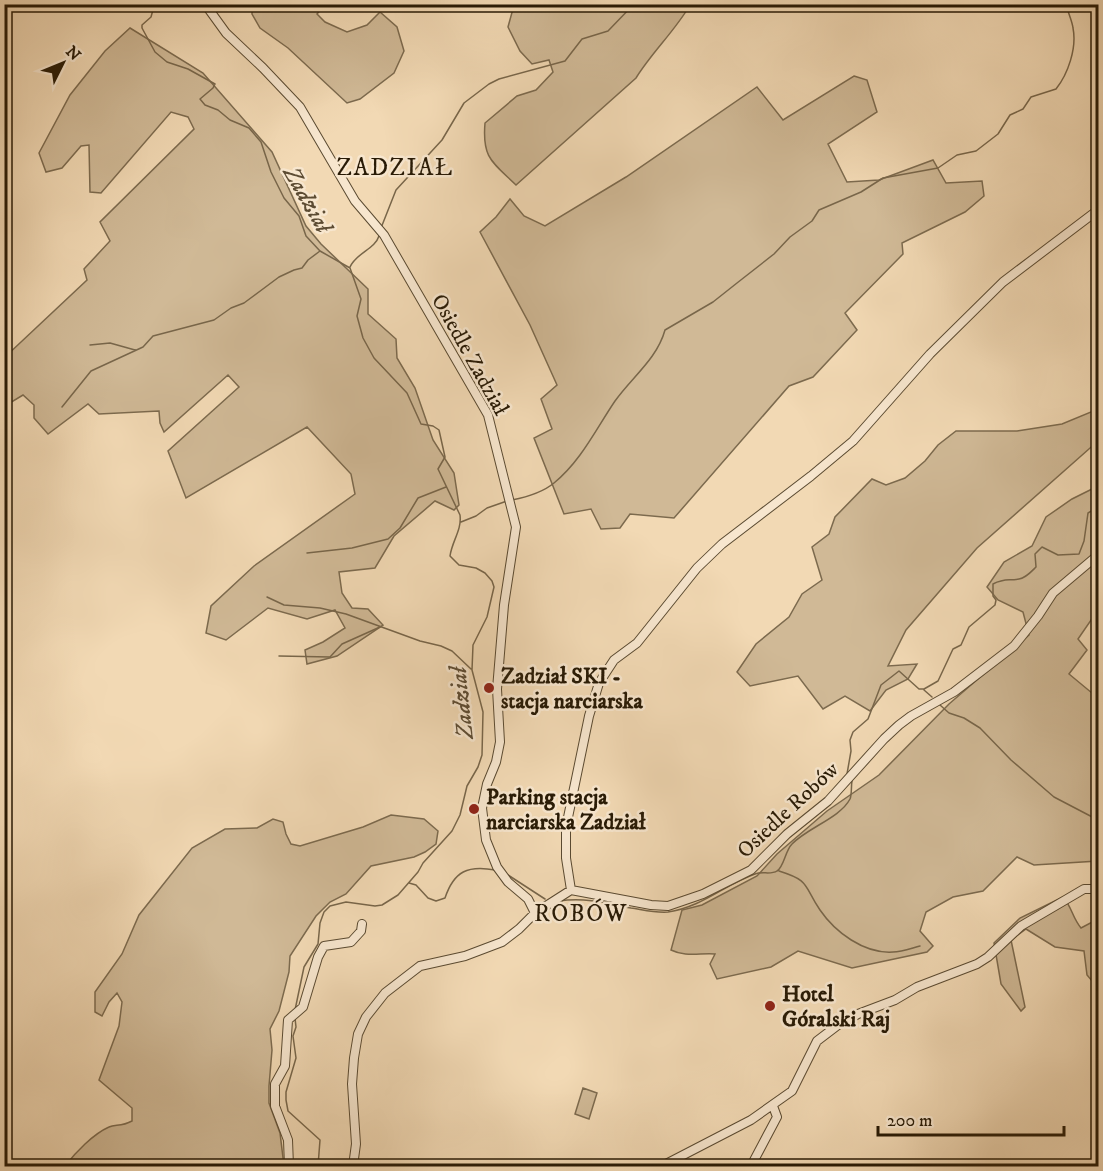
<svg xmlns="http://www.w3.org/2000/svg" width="1103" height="1171" font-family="'IM FELL DW Pica',serif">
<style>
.green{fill:#d0b996;stroke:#7c6a4e;stroke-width:1.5}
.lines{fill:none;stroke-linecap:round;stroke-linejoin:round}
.stream{stroke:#78664a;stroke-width:1.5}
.minor-casing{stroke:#5a4a31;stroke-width:10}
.minor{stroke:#f7e6ce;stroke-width:8}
.poi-dot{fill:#8f2418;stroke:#f7e6ce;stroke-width:2}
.labels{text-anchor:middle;stroke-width:5;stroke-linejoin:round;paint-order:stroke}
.street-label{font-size:22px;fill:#281a05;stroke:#f7e6ce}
.poi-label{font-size:22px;font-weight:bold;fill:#281a05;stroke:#f7e6ce;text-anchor:start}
.neighbourhood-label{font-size:24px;letter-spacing:1.5px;fill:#281a05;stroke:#f7e6ce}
.water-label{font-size:24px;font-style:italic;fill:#5d4c33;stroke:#f7e6ce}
</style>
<rect width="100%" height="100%" fill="#f2d9b4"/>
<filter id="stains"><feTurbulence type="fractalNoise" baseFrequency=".00333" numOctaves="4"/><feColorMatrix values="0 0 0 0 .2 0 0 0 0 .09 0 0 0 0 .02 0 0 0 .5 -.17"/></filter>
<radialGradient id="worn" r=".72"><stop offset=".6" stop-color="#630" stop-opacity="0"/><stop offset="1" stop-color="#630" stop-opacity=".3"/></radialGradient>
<!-- green -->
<path class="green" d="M252,5H320L322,8L317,14L325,22L347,32L367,25L380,12L397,27L404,51L394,73L360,99L347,103L288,48L260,28L252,14Z
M514,5H690C675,31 652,52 636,78L516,185C492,162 482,158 485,123L517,96L536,90L553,72L549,60L532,64L520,51L508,27Z
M130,28L203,73L272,152L306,226L321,244L368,289V314L396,339L397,358L415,388L433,440L454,473L459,505L454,510L435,501L394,536L375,568L339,572L342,593L352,608L368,609L383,625L337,656L307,664L305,650L323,642L345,628L335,610L307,619L268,608L226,640L206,633L211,606L254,566L355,494L351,474L307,427L186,498L168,451L239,387L228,375L164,432L160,423L159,411L99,414L88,404L48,434L34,418V405L23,395L5,406V357L87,280L84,269L110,241L100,222L194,129L188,117L171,112L101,193L90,192L89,145L81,146L62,168L46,172L39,153L70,95L105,51Z
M854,76L867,80L877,112L828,144L847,182L879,180L933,160L946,183L982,181L984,196L965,212L902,243L903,254L845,313L857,330L813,377L789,386L674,518L630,514L620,528L601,529L591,509L564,514L534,438L552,429L541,399L557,385L530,325L480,232L496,217L510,199L524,216L545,226L626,177L757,87L783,120Z
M1098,409V441L977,548L906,630L888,666L917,664L908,679L886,690L870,711L845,696L823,709L798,676L750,686L737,672L756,644L789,617L802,594L822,580L812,547L829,534L835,517L872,479L886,485L905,478L925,461L938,445L956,431H1017L1062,424Z
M1098,486V518L1096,522L1098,539V610L1078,639L1087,650L1069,674L1098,698V861L1034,865L1017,857L983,891L953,897L926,912L920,931L933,946L927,952L852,968L798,951L771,967L717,979L710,964L715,954C699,953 685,957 671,950L682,910L702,905L757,876L777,854L827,811L879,775L949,704L1029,635L1023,612L998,600L987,587L1004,562L1032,546L1046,517L1072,499Z
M391,815L424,819L438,831L436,844L425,852L414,857L371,866L346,894L330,902L316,916L290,956L289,972L279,1011L270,1029L272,1050L269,1086V1103L280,1133L284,1166H65C75,1153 93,1134 109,1127C115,1124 121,1127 132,1121V1108L99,1080L119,1026L122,1002L117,993L109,1002L102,1016L95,1012V992L122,954L139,915L192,848L225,829L257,828L273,819L283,822L286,834L291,844L300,846L363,827Z
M1063,897C1072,907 1072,917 1081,928L1098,919V988L1087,975L1084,951L1055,947L1026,929L1011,940L1025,1007L1021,1011L1001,984L994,943L1020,918Z
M583,1088L597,1093L589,1119L575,1114Z"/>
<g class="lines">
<!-- stream -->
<path class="stream" d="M139,4L141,7L154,6L151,17L142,25V28L155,52L167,62L188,69L215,84L213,88L200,99L205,105L218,110L230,120L249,128L261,142L271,172L284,198L299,216L306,236L320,251L350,268L361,299L357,316L363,338L374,358L407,393L421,424L433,426L439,430L445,457L438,469L460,515C462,530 452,541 450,556L459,565L476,568L485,573L492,581L494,587L487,617L473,645L472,670L483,712L482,755L478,767L467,786L460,815L452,831L423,863L418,872L398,895L382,905L375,906L346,902L330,906L324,912L320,923L318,944L304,967L295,1010
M381,228L396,190L442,140L464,103L489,84L499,79L565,61L582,39L608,31L634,4
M350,267C356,253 375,249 379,236
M90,345L110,343L135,350
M62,407L91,371L143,347L153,336L214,320L231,308L244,303L279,277L294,270L302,268L308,260L320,251
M512,500C527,497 542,493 554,483C581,461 596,429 615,401C632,377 657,359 665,330L713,302L737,283L774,254L790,237L812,221L819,210L861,192L883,178L938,168L957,155L976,151L998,134L1010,115L1023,109L1031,97L1056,89C1068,74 1077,48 1073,28C1072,20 1068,13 1066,4
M461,522L476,516L487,508L507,501
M307,553L352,548L388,539L400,528L418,498L446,487
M267,597L284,605L320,608L346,614L420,641L441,646L452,651L471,669
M279,656L330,657L342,644L380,627
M924,690L932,697
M940,705L949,713L964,718L980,728L1011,760L1054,797L1098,820
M847,774L851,751L850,740L853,732L868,719L881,685L899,671L919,689H924L938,681L953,649L961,645L969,627L995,605L996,600L993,596V584C1005,578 1008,581 1019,579C1026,578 1031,572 1036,567L1035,554L1042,547L1058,555L1079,554L1084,541L1088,513L1098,507
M779,871C811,881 803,885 820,910C835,932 864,954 893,952C902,952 912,948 920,946
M508,875L545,899
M409,883L416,885L428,898L436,901L445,898C454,871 468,865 495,870
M559,901C584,897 607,903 631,908C644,910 655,913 668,912C702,907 724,885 755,874C762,871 771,875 777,871C784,867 785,851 792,844C807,828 840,818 850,799C852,794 851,786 852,781
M295,1018L296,1027L293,1036L296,1058L286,1092V1100L288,1111L320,1140L318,1166"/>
<!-- minor casing -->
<g class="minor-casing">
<path id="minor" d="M205,4L226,33L263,68L300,107L355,201L384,235L488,415L516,527L504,605L497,689L500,742L496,762L487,784L482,808L486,840L497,867L508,882L528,899L535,913
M571,890L566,858V827L589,716L599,683L614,660L637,643L697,568L722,544L811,476L853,441L930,354L1003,282L1098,210
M289,1166L288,1140L275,1106V1084L285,1066L288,1020L303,1007L318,957L324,946L351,942L361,931L362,924
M353,1166L356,1144L352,1084L354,1058L358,1034L366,1017L385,993L420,966L465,956L502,942L519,929L535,913L571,890L651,905L668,906L703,894L751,870L787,834L828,801L884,739L899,725L911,716L954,692L1014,646L1038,616L1053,593L1098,555
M662,1166L751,1120L792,1091L817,1041L838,1025L858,1014L895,1000L917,987L977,964L988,957L1021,926L1084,889H1098
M751,1166L777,1117L773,1106"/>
</g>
<!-- minor -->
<use href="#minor" class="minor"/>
</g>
<!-- markers -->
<g class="poi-dot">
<circle cx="489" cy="688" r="6"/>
<circle cx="474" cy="809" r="6"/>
<circle cx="770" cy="1006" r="6"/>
</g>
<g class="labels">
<!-- street labels -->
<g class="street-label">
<text transform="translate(471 354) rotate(61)" y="8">Osiedle Zadział</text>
<text transform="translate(787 809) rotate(-43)" y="8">Osiedle Robów</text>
</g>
<!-- poi labels -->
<g class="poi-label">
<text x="501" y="683">Zadział SKI -<tspan x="501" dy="25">stacja narciarska</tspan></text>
<text x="486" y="804">Parking stacja<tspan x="486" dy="25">narciarska Zadział</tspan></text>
<text x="782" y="1001">Hotel<tspan x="782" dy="25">Góralski Raj</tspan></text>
</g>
<!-- neighbourhood labels -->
<g class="neighbourhood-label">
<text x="395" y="175">ZADZIAŁ</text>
<text x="581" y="921">ROBÓW</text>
</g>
<!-- water labels -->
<g class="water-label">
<text transform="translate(308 199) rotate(60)" y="8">Zadział</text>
<text transform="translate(461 703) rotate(-96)" y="8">Zadział</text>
</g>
</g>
<!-- margin -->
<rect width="1103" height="1171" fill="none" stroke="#f2d9b4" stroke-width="24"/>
<rect x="6" y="6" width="1091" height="1159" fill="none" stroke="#281a05" stroke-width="3"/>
<rect x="12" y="12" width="1079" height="1147" fill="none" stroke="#281a05" stroke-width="1.5"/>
<!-- north arrow -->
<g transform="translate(63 63) rotate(47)" stroke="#f7e6ce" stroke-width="4.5" paint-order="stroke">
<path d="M0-4.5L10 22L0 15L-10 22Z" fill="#281a05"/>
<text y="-9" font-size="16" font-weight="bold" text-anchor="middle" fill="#281a05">N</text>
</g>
<!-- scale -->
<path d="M878 1126v9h186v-9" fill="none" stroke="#281a05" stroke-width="3"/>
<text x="887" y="1126" font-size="18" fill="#281a05" stroke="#f7e6ce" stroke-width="4.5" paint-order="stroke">200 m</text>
<rect width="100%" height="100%" filter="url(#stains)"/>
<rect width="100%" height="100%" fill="url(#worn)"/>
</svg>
